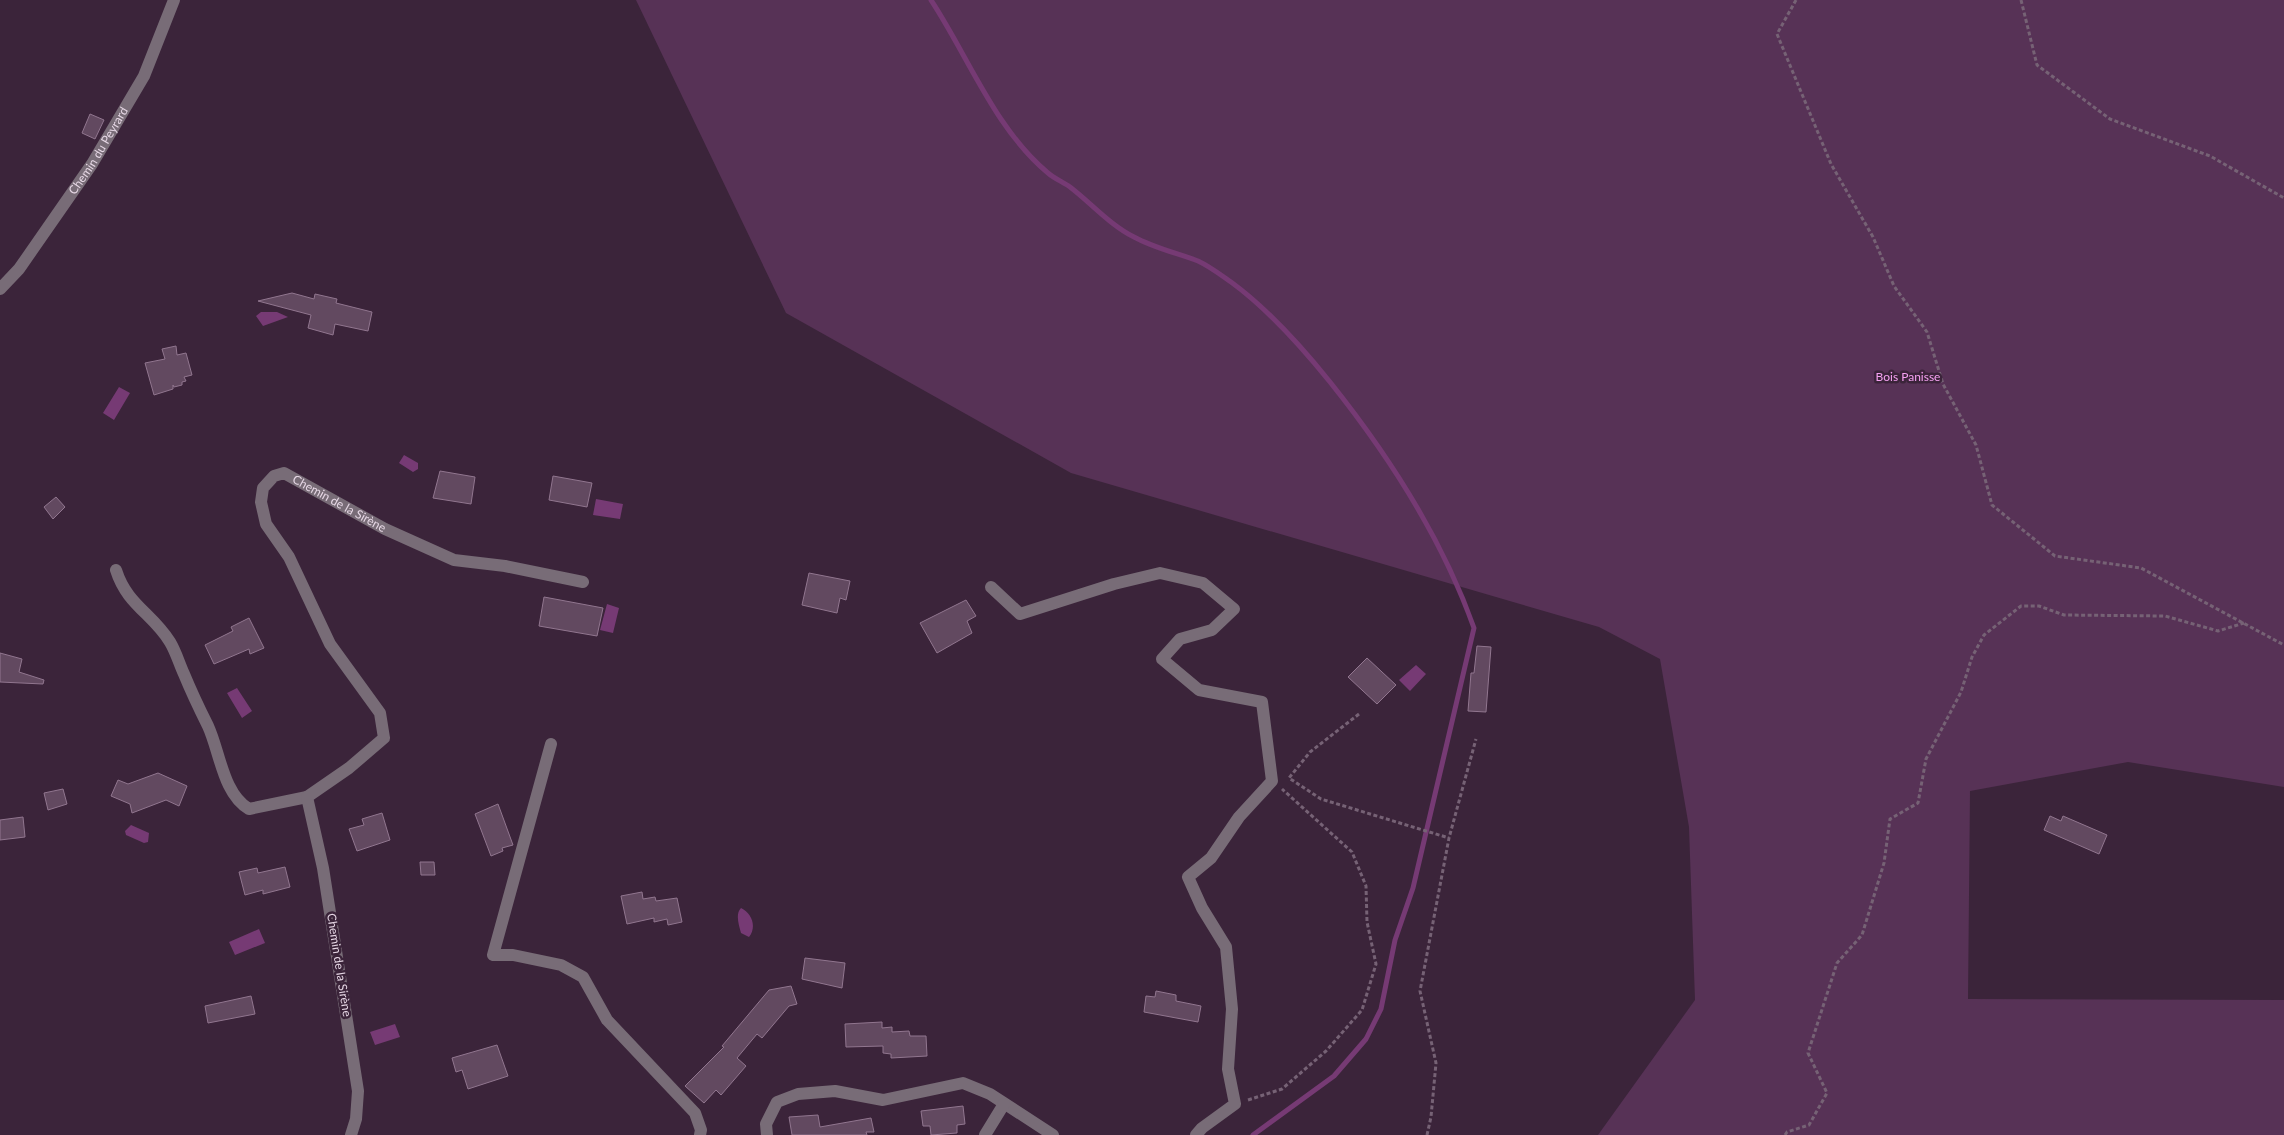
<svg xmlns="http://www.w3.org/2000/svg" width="2284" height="1135" font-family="Lato,sans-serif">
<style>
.green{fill:#573256}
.water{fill:#763a74}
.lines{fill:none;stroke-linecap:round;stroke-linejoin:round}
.stream{stroke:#763a74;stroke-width:5}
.building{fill:#624960;stroke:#91768f}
.path{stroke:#766275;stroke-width:3;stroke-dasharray:4 2.5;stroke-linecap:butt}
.minor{stroke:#786c77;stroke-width:12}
.labels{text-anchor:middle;stroke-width:5;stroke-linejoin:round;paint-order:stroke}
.street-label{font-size:12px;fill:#e7d8e6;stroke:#3b243a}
.park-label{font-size:12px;fill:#f6a1f2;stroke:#3b243a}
</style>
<rect width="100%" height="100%" fill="#3b243a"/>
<!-- green -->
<path class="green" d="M636,0H2284V787L2128,762L1970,791L1968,999L2284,1000V1135H1598L1695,1000L1689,827L1660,659L1599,627L1071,473L786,313Z"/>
<!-- water -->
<path class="water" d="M261,312H277L288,317L263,326L256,316Z
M119,387L130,393L114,420L103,413Z
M404,455L418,463V469L413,472L399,463Z
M596,499L623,504L620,519L593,515Z
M607,604L619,608L613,633L600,630Z
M1416,665L1426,674L1410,691L1399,680Z
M237,688L252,711L242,718L227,693Z
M131,825L149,833L148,842L144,843L126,835L125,831Z
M741,908C752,913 757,927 749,937L741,933C739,925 735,914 741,908Z
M259,929L265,943L235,955L229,942Z
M395,1024L400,1037L375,1045L370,1032Z"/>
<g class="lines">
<!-- stream -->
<path class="stream" d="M931,0C968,56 995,129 1048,173C1055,179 1063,182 1070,187C1091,203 1110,225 1134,237C1154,248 1177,253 1198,261C1209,266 1221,275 1231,282C1268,309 1301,346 1330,382C1390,457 1442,538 1474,628L1413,888L1395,940L1381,1009L1366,1039L1334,1076L1253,1135"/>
</g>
<!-- building -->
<path class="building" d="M90,114L104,120L95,139L82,133Z
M292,293L314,299L315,294L337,299L336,303L372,312L368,331L335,324L333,335L308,328L311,315L258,301Z
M176,346L177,355L186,353L192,375L184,377L186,381L182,382V385L174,387L173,385V389L154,395L145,363L165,359L162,349Z
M440,471L475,477L471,504L433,498Z
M553,476L592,483L587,507L549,500Z
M56,497L65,507L53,519L44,507Z
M809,573L850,581L846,600L840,598L837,613L802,605Z
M544,597L603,608L597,636L539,626Z
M966,600L976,616L967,621L972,633L937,653L920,623Z
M249,618L264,648L250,654L249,649L214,664L205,645L233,631L231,627Z
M1477,646L1491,647L1486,712L1468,711L1471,673H1474Z
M0,653L22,659L19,672L44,680L43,684L0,682Z
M1367,658L1396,685L1377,704L1348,677Z
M158,773L187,786L179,806L166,800L132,813L130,804L111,796L118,780L128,784Z
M63,789L67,804L48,810L44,793Z
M498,804L513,845L502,848L503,851L491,856L475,814Z
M382,813L390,840L357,851L349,829L364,825L362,819Z
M2050,816L2061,821L2063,816L2107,835L2099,854L2044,830Z
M23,817L25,837L0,840V820Z
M420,862H434L435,875H421Z
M285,867L290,887L263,894V890L245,895L239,872L257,868L258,873Z
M642,892L643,899L655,897L656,901L677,898L682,922L668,925L667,919L654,922V918L627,924L621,896Z
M805,958L845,963L842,988L802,979Z
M791,986L797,1004L789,1006L762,1038L757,1034L737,1058L746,1066L721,1095L716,1090L704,1103L685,1086L724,1047L722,1046L769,990Z
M1156,991L1176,995V1001L1201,1006L1198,1022L1144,1012L1146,996L1155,997Z
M251,996L255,1014L208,1023L205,1006Z
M882,1022V1028L892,1027V1032L909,1031L910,1036H926L927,1056L891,1058V1054L883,1053V1046L846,1047L845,1024Z
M497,1045L508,1076L468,1089L462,1070L456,1072L452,1058Z
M963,1106L965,1124L957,1125V1133L931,1135L930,1126H923L921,1111Z
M818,1115L820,1127L871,1118L874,1132H866L867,1135H792L789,1117Z"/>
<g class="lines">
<!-- path -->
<path class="path" d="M1796,0L1777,34L1831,164L1873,237L1894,286L1927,332L1943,384L1976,445L1992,505L2055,556L2141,568L2284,645
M2021,0L2037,65L2110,119L2210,156L2284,198
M1359,714L1310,752L1289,778L1321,799L1449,838
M1248,1100L1282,1089L1326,1051L1362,1010L1376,964L1367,922L1366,886L1352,852L1282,789
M1427,1135L1431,1117L1436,1063L1420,991L1449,838L1476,739
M1785,1135L1787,1132L1809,1125L1827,1093L1808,1053L1837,963L1862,935L1884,863L1890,819L1918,803L1926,759L1961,692L1972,657L1984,635L2021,606H2039L2064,615L2165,616L2218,631L2244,623"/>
<!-- minor -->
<g class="minor">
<path id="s1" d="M0,289L19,269L92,164L144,76L174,0"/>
<path d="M116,570C127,605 152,613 170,642C176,652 179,663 184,674C191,691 199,708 208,726C220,752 223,794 249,809L307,797"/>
<path d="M991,587L1020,614L1114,584L1160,573L1203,583L1234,609L1212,630L1180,639L1162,659L1199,690L1262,702L1272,781L1239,817L1211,858L1188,877L1202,908L1226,947L1232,1009L1228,1069L1235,1104L1202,1128L1196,1135"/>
<path d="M551,744L493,955H513L561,965L583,977L607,1020L695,1113L701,1130L700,1135"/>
<path id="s2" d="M351,1135L356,1119L358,1091L323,868L307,797L349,768L384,738L380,713L330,644L289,557L266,524L261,502L263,488L274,476L284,473L385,529L454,560L505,566L583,582"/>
<path d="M767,1135L766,1124L777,1102L798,1094L835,1091L883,1100L963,1083L990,1094L1053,1135"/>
<path d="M985,1135L1004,1104"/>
</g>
</g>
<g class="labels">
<!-- street labels -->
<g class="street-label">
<text dy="4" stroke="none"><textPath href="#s1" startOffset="170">Chemin du Peyrard</textPath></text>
<text dy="4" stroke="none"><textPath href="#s2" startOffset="814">Chemin de la Sirène</textPath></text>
<text transform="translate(339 965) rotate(81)" y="4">Chemin de la Sirène</text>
</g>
<!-- park labels -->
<g class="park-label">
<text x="1908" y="381">Bois Panisse</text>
</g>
</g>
</svg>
